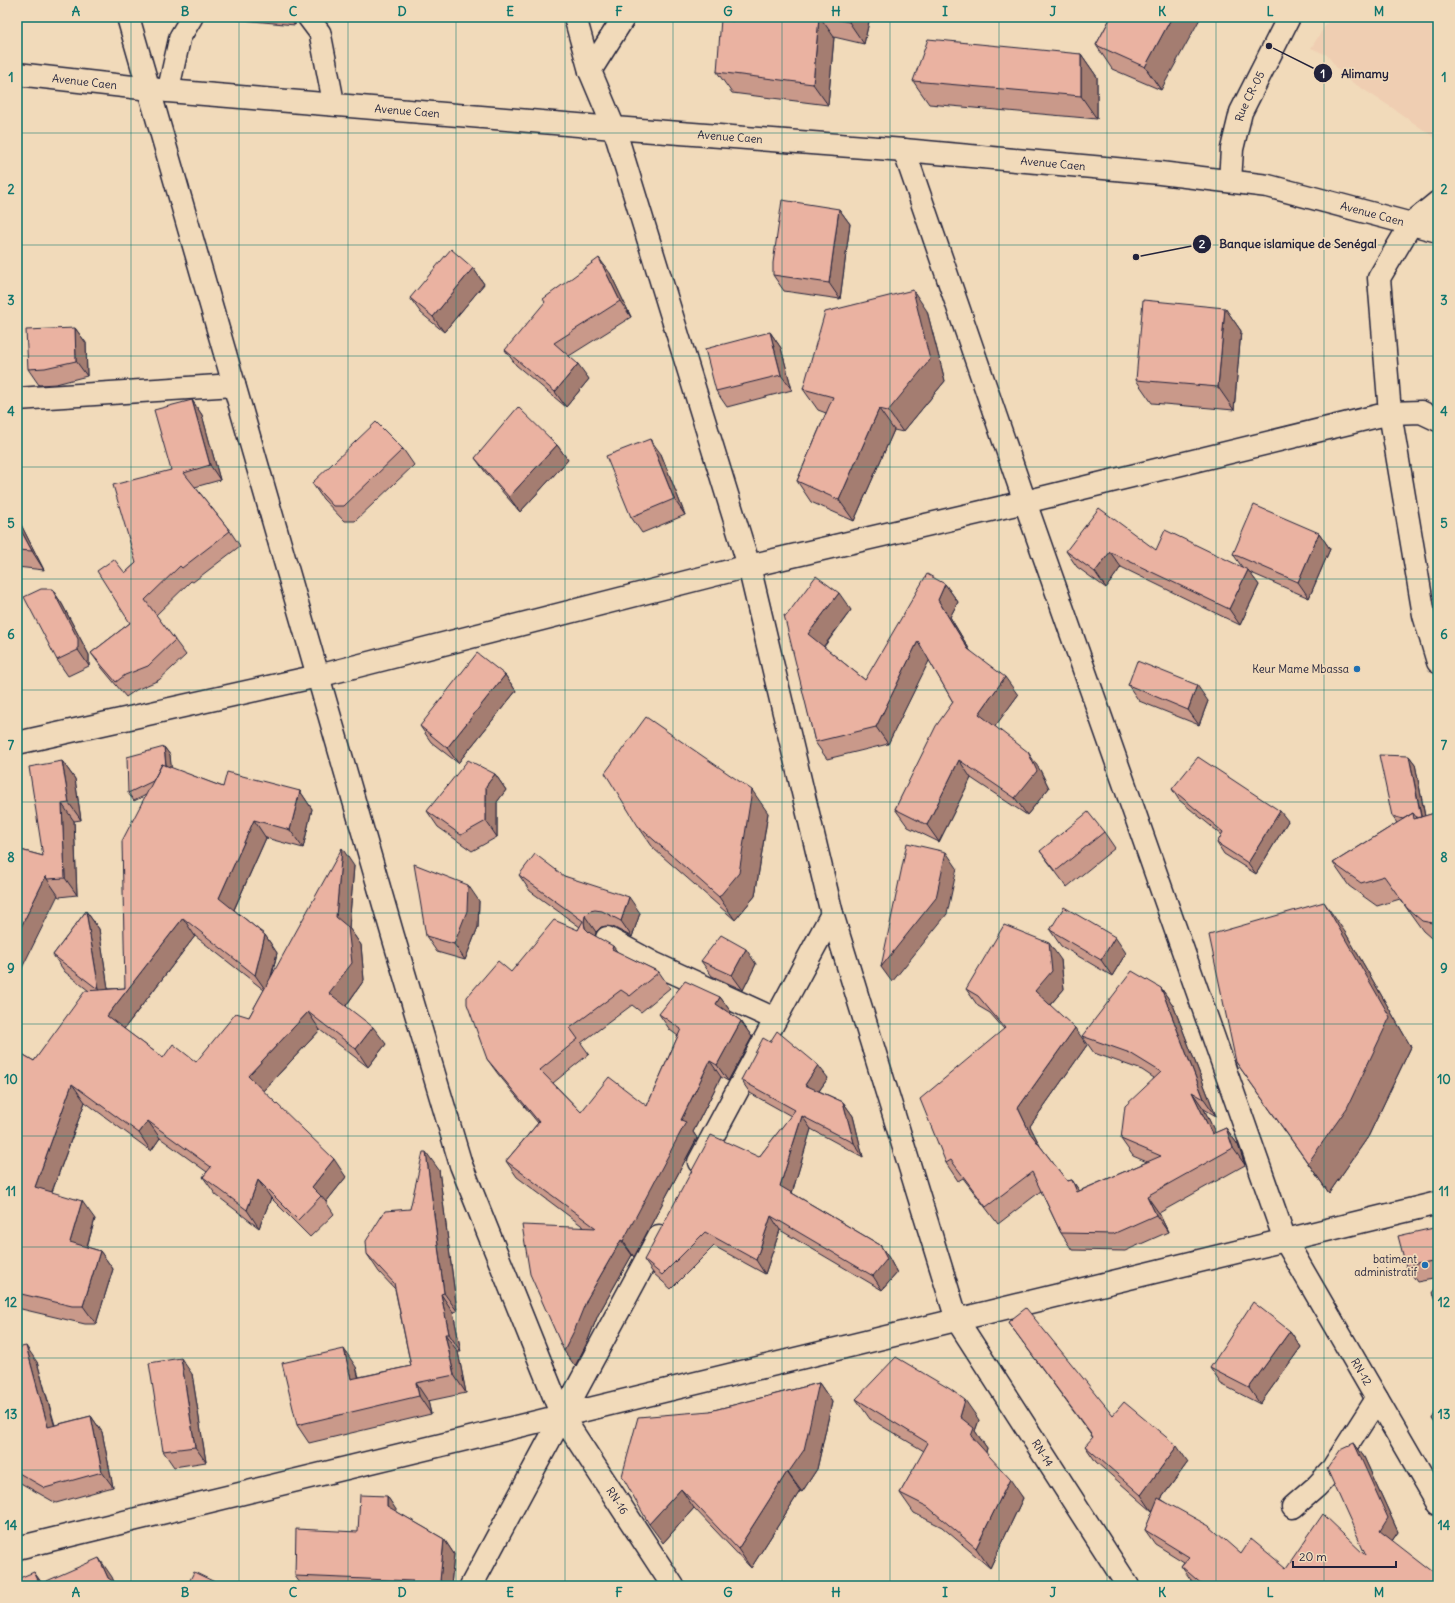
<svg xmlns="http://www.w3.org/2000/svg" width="1455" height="1603" font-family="Delius,sans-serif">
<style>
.built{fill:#efceb2}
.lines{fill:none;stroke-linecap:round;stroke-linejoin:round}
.lane-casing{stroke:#22223b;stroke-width:24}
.street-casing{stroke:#22223b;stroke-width:25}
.secondary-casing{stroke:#22223b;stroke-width:25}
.highway-casing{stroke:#22223b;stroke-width:25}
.lane{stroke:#f1daba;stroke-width:21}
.street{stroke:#f1daba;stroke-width:22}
.secondary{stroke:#f1daba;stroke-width:22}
.highway{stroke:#f1daba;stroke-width:22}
.wall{fill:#c9998a;stroke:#22223b;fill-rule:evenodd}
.shaded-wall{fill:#a47d71;stroke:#22223b}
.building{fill:#eab2a1;stroke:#22223b}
.grid{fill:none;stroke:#0f766e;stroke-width:1;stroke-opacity:0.55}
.poi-dot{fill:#1f6fb2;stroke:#f1daba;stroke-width:1.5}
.labels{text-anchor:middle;stroke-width:3.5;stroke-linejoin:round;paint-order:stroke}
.street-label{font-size:11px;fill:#22223b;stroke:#f1daba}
.poi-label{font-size:11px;fill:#22223b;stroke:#f1daba;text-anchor:end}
.leader{fill:none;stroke:#22223b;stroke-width:1.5}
.callout-dot{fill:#22223b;stroke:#f1daba;stroke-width:1.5}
.mark-label{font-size:12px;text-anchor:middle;font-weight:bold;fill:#fff}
.callout-label{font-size:12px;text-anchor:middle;font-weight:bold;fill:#22223b;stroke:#f1daba;stroke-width:3.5;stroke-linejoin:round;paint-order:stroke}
.neatline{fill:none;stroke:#0f766e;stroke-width:1.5}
.grid-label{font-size:13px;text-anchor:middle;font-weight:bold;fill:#0f766e}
</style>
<rect width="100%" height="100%" fill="#f1daba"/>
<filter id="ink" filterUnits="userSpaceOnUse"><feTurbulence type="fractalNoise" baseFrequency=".025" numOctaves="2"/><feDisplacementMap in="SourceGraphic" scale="8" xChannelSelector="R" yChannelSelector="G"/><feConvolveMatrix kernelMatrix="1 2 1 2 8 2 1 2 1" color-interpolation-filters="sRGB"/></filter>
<g filter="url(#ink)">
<!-- built -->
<path class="built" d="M1331,17H1438V136L1435,138L1391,107L1344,77L1327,55L1311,48Z"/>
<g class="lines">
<!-- lane casing -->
<g class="lane-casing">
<path id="lane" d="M308,17L320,33L334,105
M168,91L180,37L192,17"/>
</g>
<!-- street casing -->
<g class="street-casing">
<g id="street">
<path id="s1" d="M128,17L393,936L461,1165L562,1416L673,1586"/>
<path id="s2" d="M575,17L590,71L614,128L749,566L832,914L957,1320L1128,1586"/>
<path d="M590,71L624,17"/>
<path id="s3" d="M904,150L1025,502L1285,1240L1438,1504"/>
<path id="s4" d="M1230,181L1232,149L1241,112L1289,17"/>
<path d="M17,399L234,385"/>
<path d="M1390,413L1421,412L1438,420"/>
<path d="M607,938L653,963L775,1019"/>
<path d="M699,1162L832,914"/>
<path d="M1293,1507L1317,1486L1331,1471L1377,1399"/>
<path d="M471,1586L659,1236"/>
</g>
</g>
<!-- secondary casing -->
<g class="secondary-casing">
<path id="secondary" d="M1438,202L1411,224L1379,278L1390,413L1424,615L1438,662
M17,743L318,676L749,566L1025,502L1390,413
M17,1548L1438,1203"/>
</g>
<!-- highway casing -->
<g class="highway-casing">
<g id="highway">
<path id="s5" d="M17,74L168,91L614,128L904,150L1160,173L1268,186L1438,231"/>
</g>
</g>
<!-- lane -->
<use href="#lane" class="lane"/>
<!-- street -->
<use href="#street" class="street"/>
<!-- secondary -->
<use href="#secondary" class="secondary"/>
<!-- highway -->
<use href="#highway" class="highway"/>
</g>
<!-- wall -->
<path class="wall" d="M74,17H93L94,19Z
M220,17H295V25L221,18Z
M734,17H870L864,44L834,37L828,105L732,93L717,72Z
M1111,17L1161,90L1112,69L1096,45Z
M1081,54L1097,77V119L929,104L913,81Z
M839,209L850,224L840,299L784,291L773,275Z
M473,268L484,284L444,332L421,313L410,298Z
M610,273L631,317L569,356L589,379L566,407L516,365L505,350Z
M1225,308L1241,331L1234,410L1152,403L1136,380Z
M927,311L945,381L903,432L894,430L854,521L811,502L797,481L826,413L818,410L803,389Z
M75,328L86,343L87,376L56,384L39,385L28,369Z
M770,332L781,348L792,390L727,407L716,391Z
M192,400L202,415L220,480L195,487L230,531L240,546L193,582L191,581L156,615L186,655L159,680L136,690L126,697L102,668L91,653L130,623L125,573L136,563L171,470Z
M557,445L568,460L520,512L486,473L475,458Z
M403,449L414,465L355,521H344L323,499L312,483Z
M661,454L685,515L642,533L631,517Z
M17,517L44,570L17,567Z
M1319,533L1330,549L1309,598L1249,572L1259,585L1240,625L1121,567L1106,588L1077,567L1066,551L1156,550L1242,567L1233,554Z
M945,584L958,602L950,617L971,652L1018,695L995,726L1040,770L1049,788L1027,815L971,778L939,842L908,827L895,809L953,702L929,660L888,744L827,759L815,742L786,616L851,610L824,647L865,680Z
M52,589L62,604L89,655V666L68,676L57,660Z
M505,675L516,691L458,763L431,742L420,726Z
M1128,685L1208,701L1199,725L1139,701Z
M164,747L170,755L171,768L223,787L300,791L312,809L303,848L266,838L234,910L265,935L277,953L272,976L354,866L349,928L361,945L364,980L346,1006L386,1044L368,1067L320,1030L263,1091L346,1177L326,1202L334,1214L310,1237L271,1198L259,1228L216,1195L203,1177L207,1172L160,1138L151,1151L85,1102L52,1192L95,1219L87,1247L100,1251L113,1269L96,1324H85L17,1308V1051L34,1061L89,991L65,972L53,955L86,911L99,929L108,989L125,988L146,795L134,801L128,793ZM195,936L264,990L249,1017L196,1062L163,1058L124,1029Z
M1409,756L1415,764L1425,816L1438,812V944L1423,931L1400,899L1377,906L1349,886L1333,863L1397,823L1392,816Z
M62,761L75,779L81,820L74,821L77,895L59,897L17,849L43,856Z
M495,774L506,790L497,802V837L472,851L438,827L427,811Z
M1172,789L1288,821L1256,874L1224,854L1217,843L1222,835L1179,800Z
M768,813L755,896L735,920L654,849L638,826Z
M1104,832L1115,848L1067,887L1040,851Z
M519,875L564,876L640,913L632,937L613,927L606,926L601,927L596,932L595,936L617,952L659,972L670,988L641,1012L632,1005L581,1043L589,1054L553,1083L581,1112L647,1106L678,1036L670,1030L659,1014L720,997L731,1012L730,1013L741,1021L752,1037L728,1081L721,1077L693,1132L697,1138L634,1257L632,1255L598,1315L586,1345L575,1366L585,1228L517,1177L506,1161L538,1123L498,1074L487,1059L511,972L578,930L580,927L530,891Z
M479,901L478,927L465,960L437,952L426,936Z
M1050,930L1126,953L1112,976L1061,946Z
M1345,932L1411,1047L1368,1137L1329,1193L1236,1062Z
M1061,960L1064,989L1050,1005L1087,1045L1030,1126L1040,1146L1067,1181L1072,1180L1079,1191L1147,1162L1133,1156L1121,1139L1154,1078L1142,1070L1094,1053L1082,1036L1161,988L1173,1005L1216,1116L1204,1109L1215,1133L1226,1128L1238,1145L1245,1165L1159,1213L1168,1232L1125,1251L1072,1250L1061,1233L1041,1191L998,1224L963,1178L958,1181L946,1163L1004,1029L990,1013L978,1006L966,989Z
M701,961L756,964L743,990L712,976Z
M770,1042L828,1078L819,1091L843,1102L853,1116L863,1157L811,1129L792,1193L880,1245L889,1258L897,1273L882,1290L780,1230L765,1274L714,1246L671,1289L653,1273L644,1260L759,1157L791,1116L750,1093L741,1080Z
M439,1170L457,1311L453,1312L461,1352H458L466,1393L428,1401L431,1414L309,1443L297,1425L356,1367L359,1377L411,1366L395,1289L379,1272L367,1254L410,1209Z
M1438,1227V1278L1417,1282L1406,1266Z
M1438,1285V1302L1432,1293Z
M1008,1322L1113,1415L1188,1462L1161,1499L1241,1554L1286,1568L1366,1555L1354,1443L1364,1457L1398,1532L1392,1541L1438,1586H1198L1191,1580L1181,1566L1184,1562L1155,1544L1145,1530L1154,1509L1152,1511L1096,1462L1085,1446L1093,1438Z
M1290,1331L1301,1347L1260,1404L1221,1384L1210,1368Z
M17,1348L37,1362L55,1425L91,1416L102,1432L113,1487L56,1503L17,1481Z
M192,1374L206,1462L174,1467L163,1451Z
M819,1383L832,1402L817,1469L802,1492L800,1491L751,1568L694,1508L663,1543L710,1411Z
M856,1399L979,1420L975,1431L987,1448L986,1453L1023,1498L990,1568L942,1527L914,1513L900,1493L924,1451L870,1419Z
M1438,1409V1427L1432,1419Z
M387,1496L397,1512L444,1539L454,1554L451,1586H302L295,1576L358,1532Z"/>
<!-- shaded-wall -->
<path class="shaded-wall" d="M289,17H295V25Z
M819,17H820L834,37L828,105L813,84Z
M851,17H870L864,44L849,22Z
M1172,17H1201L1161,90L1145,67Z
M1081,54L1097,77V119L1081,96Z
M839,209L850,224L840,299L829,283Z
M599,258L610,273L631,317L620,301Z
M473,268L484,284L444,332L433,317Z
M913,290L927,311L945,381L903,432L888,411Z
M1225,308L1241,331L1234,410L1218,387Z
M75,328L86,343L87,376L76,361Z
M770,332L781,348L792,390L781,375Z
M578,364L589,379L566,407L555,392Z
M192,400L202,415L220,480L210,465Z
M879,409L894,430L854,521L839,500Z
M650,439L661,454L685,515L674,499Z
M557,445L568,460L520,512L509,497Z
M17,517L44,570L32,551L17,523Z
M1319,533L1330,549L1309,598L1298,582Z
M1110,552L1121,567L1106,588L1095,572Z
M1248,570L1259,585L1240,625L1229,609Z
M945,584L958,602L950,617L980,667L968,649L938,600Z
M52,589L62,604L89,655V666L78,650Z
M839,593L851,610L820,651L808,634Z
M918,641L930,659L888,744L876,727Z
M505,675L516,691L458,763L447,748Z
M1005,677L1018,695L991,732L979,714Z
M1197,685L1208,701L1199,725L1188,710Z
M164,747L170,755L173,782L167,774Z
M1028,752L1040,770L1049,788L1027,815L1015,798Z
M1409,756L1415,764L1428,833L1423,825Z
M959,760L971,778L939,842L927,825Z
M62,761L75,779L81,820L69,803Z
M495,774L506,790L497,802V837L486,821V786Z
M752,790L768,813L755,896L735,920L719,897Z
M300,791L312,809L303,848L290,830Z
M62,804L74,821L77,895L65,878Z
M1280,811L1288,821L1256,874L1248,863Z
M254,820L266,838L231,916L219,898Z
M342,848L354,866L349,928L361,945L364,980L342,1011L329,993Z
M946,852L957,868L947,914L892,982L881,967Z
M46,876L47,879L58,895L17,978V935Z
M468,885L479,901L478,927L465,960L454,944Z
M629,897L640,913L632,937L621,921Z
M1324,902L1345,932L1411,1047L1368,1137L1329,1193L1308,1163Z
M86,911L99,929L111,1008L99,990Z
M585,916L596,932L595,938L585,928L584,922Z
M183,918L195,936L120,1034L107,1016Z
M265,935L277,953L267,992L255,975Z
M1115,937L1126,953L1112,976L1101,960Z
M1049,943L1061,960L1064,989L1047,1008L1035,991Z
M613,946L624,961L612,949Z
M746,949L756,964L743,990L732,975Z
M1161,988L1173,1005L1216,1116L1204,1099Z
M720,997L731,1012L727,1019L716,1004Z
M308,1012L320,1030L260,1094L248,1076Z
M741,1021L752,1037L728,1081L717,1065Z
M373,1027L386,1044L368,1067L356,1049Z
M1075,1028L1087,1045L1030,1126L1042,1150L1030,1133L1018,1108Z
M710,1061L721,1077L693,1132L697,1138L634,1257L623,1241L681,1120Z
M818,1065L828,1078L814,1098L805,1085Z
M72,1084L85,1102L47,1205L35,1187Z
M1192,1092L1204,1109L1224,1151L1212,1134Z
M843,1102L853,1116L863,1157L854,1143Z
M802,1116L811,1129L790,1200L780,1186Z
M148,1121L160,1138L151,1151L139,1133Z
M1226,1128L1238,1145L1245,1165L1233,1148Z
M426,1152L439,1170L457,1311L444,1293Z
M334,1159L346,1177L326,1202L321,1196L312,1187Z
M258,1180L271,1198L259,1228L247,1210Z
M1072,1180L1084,1197L1077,1192Z
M1147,1196L1159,1213L1168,1232L1156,1215Z
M82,1201L95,1219L83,1259L70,1242Z
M771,1216L780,1230L765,1274L756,1260Z
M621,1240L632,1255L598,1315L586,1345L575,1366L564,1351L587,1299Z
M880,1245L889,1258L897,1273L882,1290L873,1276Z
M100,1251L113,1269L96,1324L83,1306Z
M441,1294L453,1312L461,1352L449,1334Z
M1290,1331L1301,1347L1260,1404L1249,1388Z
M445,1334L458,1352L466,1393L454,1375Z
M26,1346L37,1362L59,1442L48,1427Z
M344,1349L356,1367L363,1397L351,1379Z
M181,1358L192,1374L206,1462L195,1447Z
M416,1383L428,1401L431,1414L419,1396Z
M819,1383L832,1402L817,1469L802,1492L788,1473Z
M965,1400L979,1420L975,1431L987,1448L985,1456L971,1436L960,1417Z
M91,1416L102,1432L113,1487L102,1472Z
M1354,1443L1364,1457L1398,1532L1389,1545L1380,1531Z
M1177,1446L1188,1462L1152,1511L1141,1495Z
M787,1472L800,1491L751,1568L738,1549Z
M1010,1479L1023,1498L990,1568L976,1548Z
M681,1489L694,1508L663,1543L649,1524Z
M387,1496L397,1511V1520L387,1506Z
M444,1539L454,1554L451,1586H443L440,1581Z
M99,1558L112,1577L116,1586L108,1578Z
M34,1572L44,1586L40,1584Z"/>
<!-- building -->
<path class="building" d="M734,17H819L813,84L717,72L721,19L733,21Z
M825,17H851L849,22Z
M1111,17H1172L1145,67L1096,45Z
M928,39L1081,54V96L913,81Z
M782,200L839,209L829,283L773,275V263Z
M451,249L473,268L433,317L410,298Z
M599,258L620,301L554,343L578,364L555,392L505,350L545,302L543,299Z
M913,290L930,360L888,411L879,409L839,500L797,481L833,397L803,389L825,312Z
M1143,300L1225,308L1218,387L1136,380Z
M75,328L76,361L45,368L28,369L26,330Z
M770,332L781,375L716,391L705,349Z
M192,400L210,465L184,473L230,531L182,568L180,566L145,600L175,640L148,666L125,675L116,682L91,653L130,623L97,571L114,559L125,573L136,563L113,485L171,470L154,410Z
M518,407L557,445L509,497L475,458Z
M376,422L403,449L344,506H333L312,483Z
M650,439L674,499L631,517L606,456Z
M1254,505L1319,533L1298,582L1233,554Z
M1099,508L1156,550L1165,530L1248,570L1229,609L1110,552L1095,572L1066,551Z
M17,523L32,551L17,550Z
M1438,560V571L1435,563Z
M927,574L945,584L938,600L968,649L1005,677L979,714L1028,752L1037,771L1015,798L959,760L927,825L895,809L936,726L953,702L918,641L876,727L815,742L784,615L786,616L816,576L839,593L808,634L865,680Z
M41,589H52L78,639V650L57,660L24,597Z
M477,653L505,675L447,748L420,726Z
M1137,661L1197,685L1188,710L1128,685Z
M646,717L752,790L739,873L719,897L638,826L605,773Z
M164,747L166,766L162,764L153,781L128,793L127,757Z
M1379,755L1409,756L1421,817L1417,818L1413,813L1403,819L1392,816Z
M1198,757L1280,811L1248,863L1217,843L1223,832L1172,789Z
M468,760L495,774L486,786V821L461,835L427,811Z
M62,761L69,803L62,804L65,878L47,879L46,876L17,935V849L43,856L29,767Z
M162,764L223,787L227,772L300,791L290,830L254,820L219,898L265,935L255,975L183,918L107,1016L163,1058L173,1044L196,1062L236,1013L249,1017L342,848L336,917L348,927L352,963L329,993L373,1027L356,1049L308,1012L248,1076L334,1159L312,1187L321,1196L298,1220L258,1180L247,1210L203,1177L211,1167L148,1121L139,1133L72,1084L35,1187L82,1201L70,1242L100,1251L83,1306H72L17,1293V1051L34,1061L85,991L99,990L53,955L86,911L99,990L125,988L122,841Z
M1088,812L1104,832L1056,871L1040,851Z
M1438,812V924L1422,921L1407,908L1384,876L1361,883L1333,863L1413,813L1414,819Z
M907,843L946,852L936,898L881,967Z
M535,854L564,876L629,897L621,921L602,911L595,910L590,911L585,916L584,922L585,928L590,933L613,946L612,949L659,972L630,996L621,990L570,1028L578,1039L540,1070L581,1112L609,1077L647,1106L681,1029L659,1014L685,981L720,997L716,1004L741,1021L717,1065L710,1061L681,1120L686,1122L623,1241L621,1240L587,1299L575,1329L564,1351L530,1274L522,1225L596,1228L506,1161L539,1122L487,1059L467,1004V997L498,961L511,972L554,920L578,930L583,921L519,875Z
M414,864L468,885L467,911L454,944L426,936Z
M1324,902L1390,1017L1347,1108L1308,1163L1236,1062L1209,935Z
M1064,907L1115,937L1101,960L1050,930Z
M1004,925L1049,943L1052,971L1035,991L1075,1028L1018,1108L1030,1133L1067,1181L1072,1180L1077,1192L1161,1156L1121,1139L1125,1106L1161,1072L1130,1053L1082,1036L1132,971L1161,988L1204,1099L1192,1092L1212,1134L1226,1128L1233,1148L1147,1196L1156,1215L1113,1234L1061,1233L1032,1172L986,1207L951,1160L946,1163L920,1099L1005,1028L978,996L966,989Z
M721,935L746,949L732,975L701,961Z
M777,1031L818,1065L805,1085L843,1102L854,1143L802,1116L780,1186L880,1245L887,1259L873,1276L771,1216L756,1260L705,1232L662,1275L644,1260L711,1135L759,1157L795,1110L741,1080L763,1038L770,1042Z
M423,1152H426L444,1293L441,1294L449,1334H445L454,1375L416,1383L419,1396L297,1425L282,1363L344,1349L351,1379L411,1366L394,1283L367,1254L366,1241L385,1211L410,1209Z
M1438,1227V1260L1406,1266L1398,1236Z
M1438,1285V1298L1432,1293Z
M1253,1302L1290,1331L1249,1388L1210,1368Z
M1026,1308L1113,1415L1124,1402L1177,1446L1141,1495L1085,1446L1093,1437L1008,1322Z
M26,1346L48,1427L91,1416L102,1472L45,1488L17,1472V1348Z
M896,1357L950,1389L965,1400L960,1417L974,1428L971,1436L1010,1479L976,1548L928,1507L900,1493L928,1443L856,1399Z
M181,1358L195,1447L163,1451L149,1363Z
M819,1383L804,1450L788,1473L787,1472L738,1549L681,1489L649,1524L622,1476L638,1417L710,1411Z
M1438,1409V1424L1432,1419Z
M1354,1443L1388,1518L1380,1531L1438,1576V1586H1204L1181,1566L1189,1557L1145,1530L1158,1498L1209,1526L1241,1554L1251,1539L1286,1568L1323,1514L1366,1555L1327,1469L1341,1449Z
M360,1495L387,1496V1506L444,1539L440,1581L444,1583L443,1586H408L413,1581L295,1576L296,1529L358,1532Z
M99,1558L108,1578L120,1586H17V1579L34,1572L40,1584Z
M194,1572L223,1586H187Z"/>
</g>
<!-- grid -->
<path class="grid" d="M131,17V1586M239,17V1586M348,17V1586M456,17V1586M565,17V1586M673,17V1586M782,17V1586M890,17V1586M999,17V1586M1107,17V1586M1216,17V1586M1324,17V1586M17,133H1438M17,245H1438M17,356H1438M17,467H1438M17,579H1438M17,690H1438M17,802H1438M17,913H1438M17,1024H1438M17,1136H1438M17,1247H1438M17,1358H1438M17,1470H1438"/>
<!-- markers -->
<g class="poi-dot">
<circle cx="1357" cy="669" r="4"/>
<circle cx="1425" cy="1265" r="4"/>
</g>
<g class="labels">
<!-- street labels -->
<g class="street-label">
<text dy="4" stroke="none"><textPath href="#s5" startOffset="68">Avenue Caen</textPath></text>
<text dy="4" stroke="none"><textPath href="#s4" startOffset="88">Rue CR-05</textPath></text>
<text dy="4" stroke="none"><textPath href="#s5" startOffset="392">Avenue Caen</textPath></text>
<text dy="4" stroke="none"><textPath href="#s5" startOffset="716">Avenue Caen</textPath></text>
<text dy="4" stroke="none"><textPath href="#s5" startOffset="1040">Avenue Caen</textPath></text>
<text dy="4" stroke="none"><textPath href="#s5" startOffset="1364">Avenue Caen</textPath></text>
<text dy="4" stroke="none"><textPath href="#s3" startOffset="1307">RN-12</textPath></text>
<text dy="4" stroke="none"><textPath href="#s2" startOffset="1517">RN-14</textPath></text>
<text dy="4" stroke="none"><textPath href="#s1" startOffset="1567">RN-16</textPath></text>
</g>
<!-- poi labels -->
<g class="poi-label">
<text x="1349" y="673">Keur Mame Mbassa</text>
<text x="1417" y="1263">batiment<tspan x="1417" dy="13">administratif</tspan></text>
</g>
</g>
<!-- callouts -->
<path class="leader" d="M1269 46L1323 73M1136 257L1202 244"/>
<g class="callout-dot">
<circle cx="1269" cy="46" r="4"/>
<circle cx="1136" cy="257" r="4"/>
<circle cx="1323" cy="73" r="10"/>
<circle cx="1202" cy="244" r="10"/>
</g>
<g class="mark-label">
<text x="1323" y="78">1</text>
<text x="1202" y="248">2</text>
</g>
<g class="callout-label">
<text x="1365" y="78">Alimamy</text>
<text x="1298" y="248">Banque islamique de Senégal</text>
</g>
<!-- margin -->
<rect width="1455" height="1603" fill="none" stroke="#f1daba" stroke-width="44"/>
<!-- scale -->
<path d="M1293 1561v6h103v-6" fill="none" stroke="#22223b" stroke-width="2"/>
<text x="1299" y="1561" font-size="12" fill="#22223b" stroke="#f1daba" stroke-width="3" paint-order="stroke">20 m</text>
<rect x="22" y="22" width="1411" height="1559" class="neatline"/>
<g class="grid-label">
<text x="76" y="16">A</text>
<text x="185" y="16">B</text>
<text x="293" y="16">C</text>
<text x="402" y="16">D</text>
<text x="510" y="16">E</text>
<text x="619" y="16">F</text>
<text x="728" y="16">G</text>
<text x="836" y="16">H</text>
<text x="945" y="16">I</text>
<text x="1053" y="16">J</text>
<text x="1162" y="16">K</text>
<text x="1270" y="16">L</text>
<text x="1379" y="16">M</text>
<text x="11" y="82">1</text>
<text x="1444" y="82">1</text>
<text x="11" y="194">2</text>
<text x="1444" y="194">2</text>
<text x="11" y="305">3</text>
<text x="1444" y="305">3</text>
<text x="11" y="416">4</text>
<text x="1444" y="416">4</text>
<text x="11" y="528">5</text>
<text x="1444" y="528">5</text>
<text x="11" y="639">6</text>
<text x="1444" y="639">6</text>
<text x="11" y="750">7</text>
<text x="1444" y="750">7</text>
<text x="11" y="862">8</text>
<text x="1444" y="862">8</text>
<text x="11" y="973">9</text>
<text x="1444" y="973">9</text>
<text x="11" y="1084">10</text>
<text x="1444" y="1084">10</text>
<text x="11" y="1196">11</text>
<text x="1444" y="1196">11</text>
<text x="11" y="1307">12</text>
<text x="1444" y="1307">12</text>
<text x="11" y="1419">13</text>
<text x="1444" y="1419">13</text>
<text x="11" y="1530">14</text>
<text x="1444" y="1530">14</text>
<text x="76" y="1597">A</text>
<text x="185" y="1597">B</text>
<text x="293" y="1597">C</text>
<text x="402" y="1597">D</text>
<text x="510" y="1597">E</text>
<text x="619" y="1597">F</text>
<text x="728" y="1597">G</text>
<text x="836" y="1597">H</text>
<text x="945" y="1597">I</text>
<text x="1053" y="1597">J</text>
<text x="1162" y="1597">K</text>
<text x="1270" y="1597">L</text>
<text x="1379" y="1597">M</text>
</g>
</svg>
